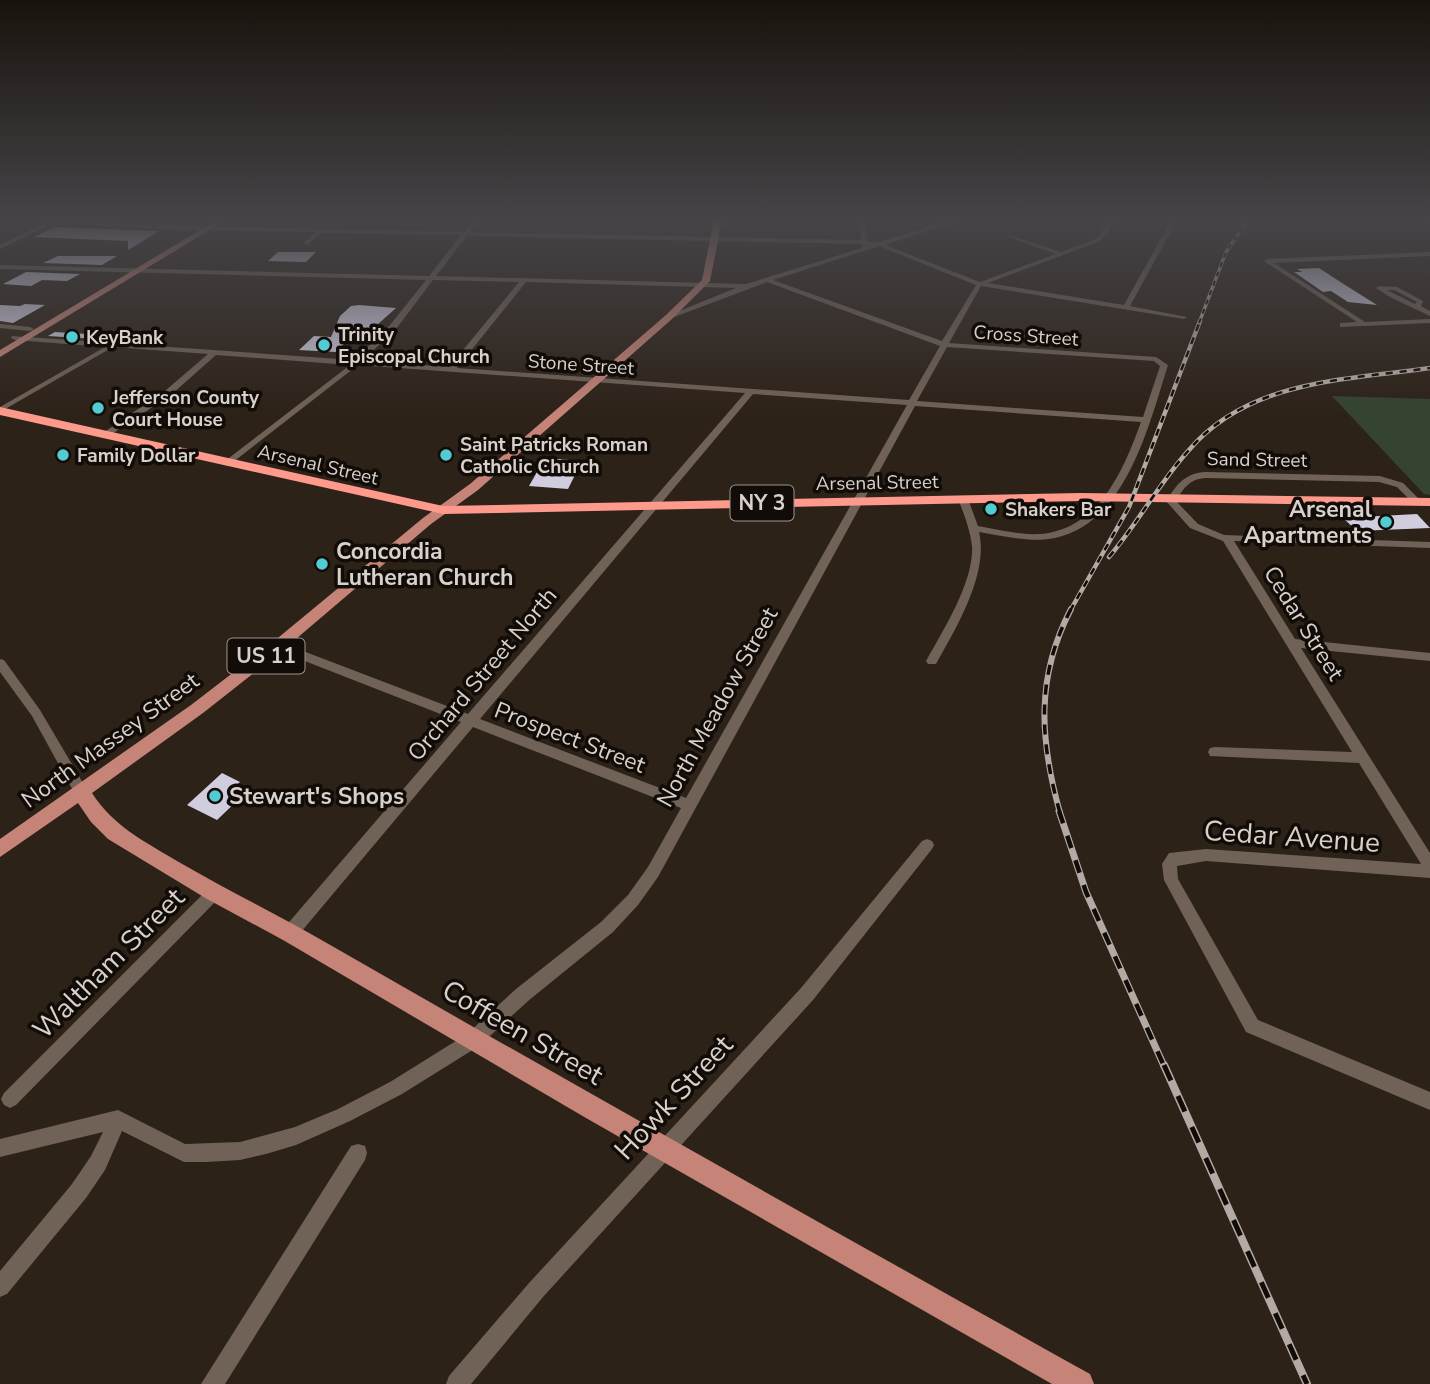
<svg xmlns="http://www.w3.org/2000/svg" width="1430" height="1384" font-family="'Nunito Sans',sans-serif">
<style>
.green{fill:#344430}
.building{fill:#d0cddf}
.lines{fill:none;stroke-linecap:round;stroke-linejoin:round}
.minor{fill:#706257;fill-rule:evenodd}
.major{fill:#c58477;fill-rule:evenodd}
.highway{fill:#fe9a8c;fill-rule:evenodd}
.rail-far4-casing{stroke:#b3aaa3;stroke-width:3.5}
.rail-far3-casing{stroke:#b3aaa3;stroke-width:4.5}
.rail-far2-casing{stroke:#b3aaa3;stroke-width:6}
.rail-far1-casing{stroke:#b3aaa3;stroke-width:7}
.rail-casing{stroke:#b3aaa3;stroke-width:8}
.rail-far4{stroke:#120c08;stroke-width:2;stroke-dasharray:5;stroke-linecap:butt}
.rail-far3{stroke:#120c08;stroke-width:2.5;stroke-dasharray:7;stroke-linecap:butt}
.rail-far2{stroke:#120c08;stroke-width:3.5;stroke-dasharray:10;stroke-linecap:butt}
.rail-far1{stroke:#120c08;stroke-width:4.5;stroke-dasharray:13;stroke-linecap:butt}
.rail{stroke:#120c08;stroke-width:5;stroke-dasharray:17;stroke-linecap:butt}
.poi-dot{fill:#51ccd2;stroke:#120c08;stroke-width:2.5}
.labels{text-anchor:middle;stroke-width:7;stroke-linejoin:round;paint-order:stroke}
.far-poi-label{font-size:19px;font-weight:bold;fill:#d8d0ca;stroke:#120c08;text-anchor:start}
.far-street-label{font-size:19px;fill:#d8d0ca;stroke:#120c08}
.shield{fill:#120c08;stroke:#9d9590;stroke-width:2}
.shield-label{font-size:21px;font-weight:bold;fill:#d8d0ca}
.poi-label{font-size:23px;font-weight:bold;fill:#d8d0ca;stroke:#120c08;text-anchor:start}
.street-label{font-size:23px;fill:#d8d0ca;stroke:#120c08}
.near-street-label{font-size:28px;fill:#d8d0ca;stroke:#120c08}
</style>
<rect width="100%" height="100%" fill="#2d2218"/>
<!-- green -->
<path class="green" d="M1332,396L1430,399V495L1424,494Z"/>
<!-- building -->
<path class="building" d="M55,227L132,230L159,231L128,250V241L34,237Z
M278,252H316L306,262L268,261Z
M58,256H117L102,265L43,263Z
M1319,268L1342,283L1377,305L1348,302L1331,291L1323,292L1294,272H1302L1297,269Z
M26,272L80,274L67,281L42,280L31,286L3,284Z
M25,304L45,305L13,323L0,321V305L20,306Z
M359,305L396,308L368,333L356,332L336,352L299,350L314,336L331,337L340,316L351,306Z
M55,332L103,335L96,339L48,336Z
M545,458L582,461L568,489L529,486Z
M1417,514L1430,528L1357,531L1343,518Z
M222,773L240,782L227,793L239,799L217,820L187,805Z"/>
<g class="lines">
<!-- minor -->
<path class="minor" d="M16,220L180,226L464,232L473,220H479L470,232L861,240L859,220H865L867,241L879,242L951,220H960L885,245L980,282L1056,254L1009,237V235L1061,252L1096,239L1110,220H1116L1100,241L988,283L1124,305L1171,220H1177L1130,306L1187,317L1184,319L981,286L949,343L1156,357L1168,365C1149,425 1126,523 1055,538C1030,543 1004,536 979,532C989,574 956,628 936,664H928L926,661C943,630 974,582 972,546C970,529 964,514 958,499L960,497H966L968,499L978,526C1001,530 1029,538 1053,532C1103,520 1125,466 1141,422L915,406L658,877L638,905L613,932L528,1001L479,1046L402,1094L350,1121L296,1145L266,1154L240,1160L206,1162H184L122,1131L105,1170L86,1198L7,1294L0,1297V1271L72,1184L91,1156L103,1132L0,1157V1139L118,1110L185,1144L240,1142L295,1127L338,1109L390,1082L467,1034L516,989L601,922L628,895L648,867L681,808L473,727L296,938L290,940L284,938L282,933L284,928L461,722L274,649L272,646L274,643H282L468,714L745,393L358,365L228,466L225,465V461L350,365L216,355L172,394L106,438L102,435L103,433L166,390L208,354L113,347L0,412V407L105,347L15,340L11,338L12,336L354,360L390,325L426,280L0,269V265L429,276L461,235L322,233L307,245L304,243L315,232L180,230L53,223L0,249V245L45,223ZM467,236L862,244V248L746,284L436,276ZM879,246L976,285L942,341L773,280ZM433,280L519,282L449,367L362,361L396,329ZM526,282L736,288L667,316V318L669,319L767,282L940,346L909,400L457,368ZM947,347L1154,361L1160,366L1143,417L917,401ZM753,394L907,405L686,798L480,719Z
M1430,252V256L1274,263L1365,322L1430,319V323L1340,327V323L1357,322L1264,261L1267,259Z
M1379,286L1397,287L1423,301L1421,306L1430,311V316L1390,297L1376,288ZM1387,290H1394L1417,302L1415,304Z
M0,324L30,327L34,329L30,331L0,328Z
M1206,472L1380,476L1403,483L1422,502L1420,504H1414L1397,487L1379,482L1206,478C1190,479 1184,487 1176,501L1198,524L1224,535L1430,542V548L1234,541L1295,639L1430,653V661L1301,648L1430,853V878L1206,861L1177,866L1178,879L1258,1020L1430,1092V1110L1246,1032L1164,880L1162,864L1169,853L1206,849L1421,864L1359,763L1210,756L1208,752L1210,748L1215,747L1352,752L1223,541L1190,528L1166,501C1177,484 1185,473 1206,472Z
M0,659L4,660L40,710L86,788L88,792L86,796L81,798L76,796L32,716L0,672Z
M927,839L932,841L934,845L932,849L813,1000L543,1297L471,1384H446L449,1376L529,1283L801,988L922,841Z
M214,886L219,888L222,893L219,898L16,1105L10,1108L4,1105L1,1099L4,1093L209,888Z
M358,1144L365,1146L367,1153L365,1160L225,1384H201L351,1146Z"/>
<!-- major -->
<path class="major" d="M217,220H226L0,357V350Z
M714,220H722L710,281L672,319L478,490L431,524L283,650L203,713L92,793C113,826 144,841 177,861C225,889 276,914 325,942C579,1088 834,1231 1090,1374L1094,1384H1052L586,1118L283,940L207,899L108,839L91,822L78,803L0,857V839L191,705L273,642L423,518L470,484L666,315L702,280Z"/>
<!-- highway -->
<path class="highway" d="M0,407L443,506L1081,493L1430,498V506L1081,501L443,514L0,415Z"/>
<!-- rail-far4 casing -->
<g class="rail-far4-casing">
<path id="rail-far4" d="M1199,323L1226,252L1248,220"/>
</g>
<!-- rail-far3 casing -->
<g class="rail-far3-casing">
<path id="rail-far3" d="M1109,557C1138,523 1159,483 1189,450C1249,380 1345,380 1430,368
M1070,611L1129,507L1200,321"/>
</g>
<!-- rail-far2 casing -->
<g class="rail-far2-casing">
<path id="rail-far2" d="M1060,813C1040,741 1035,678 1071,609"/>
</g>
<!-- rail-far1 casing -->
<g class="rail-far1-casing">
<path id="rail-far1" d="M1059,811L1086,892L1164,1066"/>
</g>
<!-- rail casing -->
<g class="rail-casing">
<path id="rail" d="M1164,1065L1307,1384"/>
</g>
<!-- rail-far4 -->
<use href="#rail-far4" class="rail-far4"/>
<!-- rail-far3 -->
<use href="#rail-far3" class="rail-far3"/>
<!-- rail-far2 -->
<use href="#rail-far2" class="rail-far2"/>
<!-- rail-far1 -->
<use href="#rail-far1" class="rail-far1"/>
<!-- rail -->
<use href="#rail" class="rail"/>
</g>
<!-- sky -->
<linearGradient id="sky" x2="0" y2="1"><stop stop-color="#19130d"/><stop offset="0.53" stop-color="#464448"/><stop offset="1" stop-color="#464448" stop-opacity="0"/></linearGradient>
<rect width="1430" height="414" fill="url(#sky)"/>
<!-- markers -->
<g class="poi-dot">
<circle cx="72" cy="337" r="7"/>
<circle cx="324" cy="345" r="7"/>
<circle cx="98" cy="408" r="7"/>
<circle cx="63" cy="455" r="7"/>
<circle cx="446" cy="455" r="7"/>
<circle cx="991" cy="509" r="7"/>
<circle cx="1386" cy="522" r="7"/>
<circle cx="322" cy="564" r="7"/>
<circle cx="215" cy="796" r="7"/>
</g>
<g class="labels">
<!-- far-poi labels -->
<g class="far-poi-label">
<text x="338" y="341">Trinity<tspan x="338" dy="22">Episcopal Church</tspan></text>
<text x="86" y="344">KeyBank</text>
<text x="112" y="404">Jefferson County<tspan x="112" dy="22">Court House</tspan></text>
<text x="460" y="451">Saint Patricks Roman<tspan x="460" dy="22">Catholic Church</tspan></text>
<text x="77" y="462">Family Dollar</text>
<text x="1005" y="516">Shakers Bar</text>
</g>
<!-- far-street labels -->
<g class="far-street-label">
<text transform="translate(1026 335) rotate(4)" y="7">Cross Street</text>
<text transform="translate(581 364) rotate(4)" y="7">Stone Street</text>
<text transform="translate(1257 459) rotate(1)" y="7">Sand Street</text>
<text transform="translate(318 464) rotate(13)" y="7">Arsenal Street</text>
<text transform="translate(877 482) rotate(-1)" y="7">Arsenal Street</text>
</g>
<!-- shield labels -->
<g class="shield">
<rect x="730.5" y="485.5" width="63" height="35" rx="5"/>
<rect x="227.5" y="638.5" width="77" height="35" rx="5"/>
</g>
<g class="shield-label">
<text x="762" y="510">NY 3</text>
<text x="266" y="663">US 11</text>
</g>
<!-- poi labels -->
<g class="poi-label">
<text x="1372" y="517" text-anchor="end">Arsenal<tspan x="1372" dy="26">Apartments</tspan></text>
<text x="336" y="559">Concordia<tspan x="336" dy="26">Lutheran Church</tspan></text>
<text x="229" y="804">Stewart's Shops</text>
</g>
<!-- street labels -->
<g class="street-label">
<text transform="translate(1304 623) rotate(58)" y="8">Cedar Street</text>
<text transform="translate(482 674) rotate(-50)" y="8">Orchard Street North</text>
<text transform="translate(717 707) rotate(-61)" y="8">North Meadow Street</text>
<text transform="translate(570 737) rotate(21)" y="8">Prospect Street</text>
<text transform="translate(110 740) rotate(-36)" y="8">North Massey Street</text>
</g>
<!-- near-street labels -->
<g class="near-street-label">
<text transform="translate(1292 836) rotate(4)" y="10">Cedar Avenue</text>
<text transform="translate(108 963) rotate(-45)" y="10">Waltham Street</text>
<text transform="translate(523 1032) rotate(30)" y="10">Coffeen Street</text>
<text transform="translate(673 1097) rotate(-47)" y="10">Howk Street</text>
</g>
</g>
</svg>
